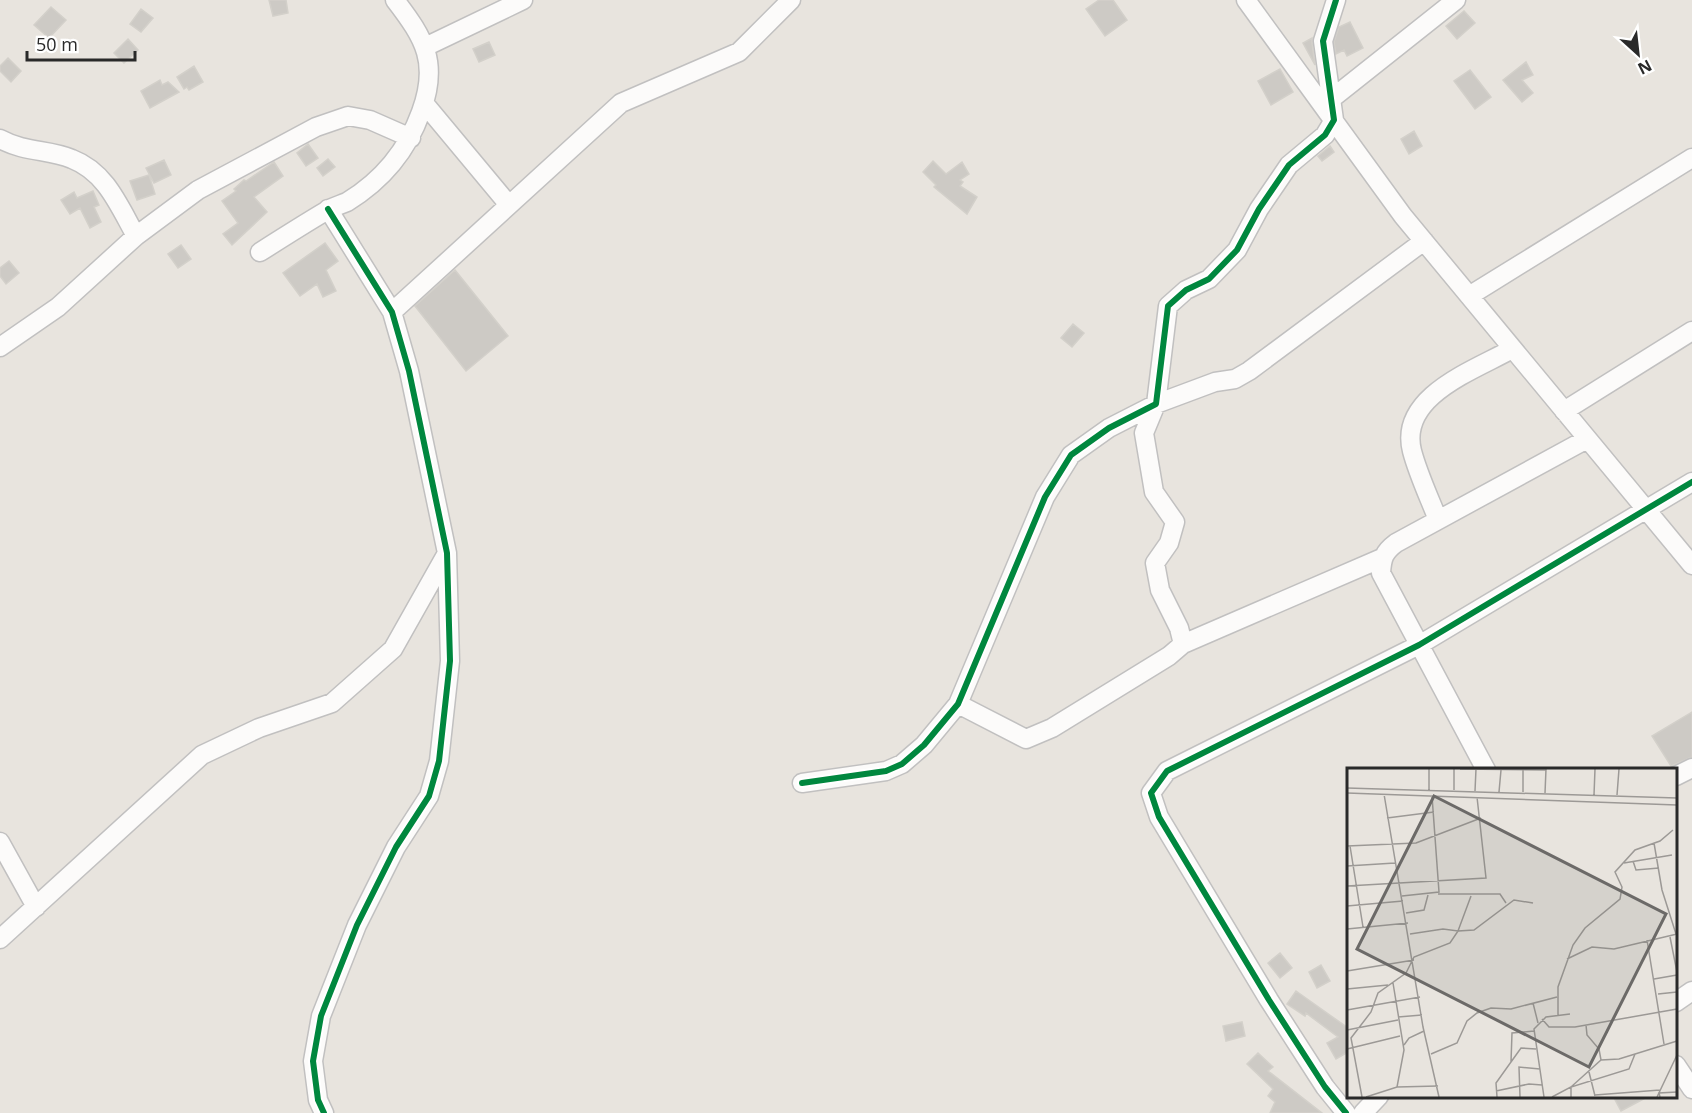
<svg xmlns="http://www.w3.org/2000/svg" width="1692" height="1113" font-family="'Open Sans',sans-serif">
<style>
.building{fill:#cdcac5;stroke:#d3d0ca;stroke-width:1.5}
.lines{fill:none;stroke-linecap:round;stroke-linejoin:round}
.minor-casing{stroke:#c1c0c0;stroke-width:21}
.minor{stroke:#fcfbfa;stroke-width:18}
.cycleway-casing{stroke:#fff;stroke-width:10}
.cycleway{stroke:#00873e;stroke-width:6}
.inset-road{fill:none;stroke:#9c9996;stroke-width:1.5}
.view{fill:#6c6a68;fill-opacity:0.15;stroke:#6c6a68;stroke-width:3}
.inset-edge{fill:none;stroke:#292929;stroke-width:3}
</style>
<rect width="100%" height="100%" fill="#e8e4de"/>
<!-- building -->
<path class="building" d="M269,0H286L288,13L273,16Z
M1099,0H1113L1127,20L1105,36L1086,9Z
M51,7L66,20L49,38L34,25Z
M141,9L153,18L141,32L130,24Z
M1464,11L1475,23L1457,39L1446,26Z
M1350,22L1363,48L1347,56L1344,50L1336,54L1334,42L1339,27Z
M1312,38V43L1315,65L1303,43Z
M128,39L138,50L124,63L114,53Z
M489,42L495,55L479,62L473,49Z
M8,58L21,71L11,82L0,71V66Z
M1526,62L1533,75L1522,80L1533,93L1522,102L1503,80Z
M194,66L203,82L189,90L187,87L184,89L177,77Z
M1280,69L1293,92L1271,105L1258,81Z
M1470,70L1491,97L1475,109L1454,81Z
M160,80L162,85L168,82L179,92L150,108L141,91Z
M1414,131L1422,146L1409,154L1401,139Z
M308,144L318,158L306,166L297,153Z
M1330,146L1334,152L1322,161L1318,156Z
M328,159L335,167L323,176L317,168Z
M164,160L171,175L154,183L146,168Z
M933,161L946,174L962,162L969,174L960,180L963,182L960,186L977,197L967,214L934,187L936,185L923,172Z
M274,162L283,176L254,197L267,212L232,245L223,234L238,223L222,201L236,191L234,189L244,180L246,181Z
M149,175L155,194L137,200L130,181Z
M93,191L99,205L94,207L101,222L90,228L80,208L70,214L61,200L74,192L77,198Z
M325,243L338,261L326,270L336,291L323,297L317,284L300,296L283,273Z
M181,245L191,259L178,268L168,254Z
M9,261L19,273L6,284L0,276V268Z
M455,270L508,336L466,371L415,306Z
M1073,324L1084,333L1072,347L1061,338Z
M1692,712V757L1671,766L1652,736Z
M1280,953L1292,968L1280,978L1268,963Z
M1321,965L1330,981L1317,988L1309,972Z
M1296,991L1348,1028V1052L1336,1059L1327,1043L1338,1037L1306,1013L1305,1016L1287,1004Z
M1242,1022L1245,1036L1226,1041L1223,1026Z
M1258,1053L1273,1067L1268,1071L1322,1113H1270L1275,1102L1268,1096L1273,1089L1247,1064Z
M1613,1096H1649L1621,1111Z"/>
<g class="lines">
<!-- minor casing -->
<g class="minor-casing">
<path id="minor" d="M1246,0L1403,216L1692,565
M425,47L523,0
M424,103L509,205
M1325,104L1456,0
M0,139C26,153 48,149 72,159C106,172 119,206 136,236
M260,252C282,238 304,224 326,211C332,207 340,205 347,202C383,180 407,151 421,112C439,63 425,39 395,0
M1469,296L1692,158
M392,312L621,103L739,52L791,0
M0,347L58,307L136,236L198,190L316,127L348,116L370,120L411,138
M1564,411L1692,331
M1438,520C1429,497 1418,474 1412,451C1398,396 1475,370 1512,349
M1183,644L1179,628L1160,590L1155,563L1169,543L1175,522L1154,492L1144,433L1156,404L1215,382L1235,379L1249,371L1424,241
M958,704L1026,739L1052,728L1169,656L1183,644L1382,558
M1486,770L1381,573C1382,558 1384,552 1396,543L1587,439
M1676,776L1692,768
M802,783L886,771L902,764L924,745L958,704L1045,497L1071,455L1109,428L1156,404L1168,306L1186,290L1209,279L1237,250L1259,209L1289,165L1325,135L1334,120L1323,41L1336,0
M0,842L36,907
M0,939L202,755L259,728L332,703L393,649L446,555
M1676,1002L1692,991
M1676,1065L1692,1089
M324,1113L318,1100L313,1061L321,1016L357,925L396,847L429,796L439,761L450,661L447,553L409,371L392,312L328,209
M1346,1113L1325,1087L1269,1000L1159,817L1151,793L1167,771L1419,645L1692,482
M1363,1113L1379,1096"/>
</g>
<!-- minor -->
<use href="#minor" class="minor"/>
<!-- cycleway casing -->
<g class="cycleway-casing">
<path id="cycleway" d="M802,783L886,771L902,764L924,745L958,704L1045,497L1071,455L1109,428L1156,404L1168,306L1186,290L1209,279L1237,250L1259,209L1289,165L1325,135L1334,120L1323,41L1336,0
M324,1113L318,1100L313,1061L321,1016L357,925L396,847L429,796L439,761L450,661L447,553L409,371L392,312L328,209
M1346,1113L1325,1087L1269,1000L1159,817L1151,793L1167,771L1419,645L1692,482"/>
</g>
<!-- cycleway -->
<use href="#cycleway" class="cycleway"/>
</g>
<!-- overview -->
<g transform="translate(1347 768)">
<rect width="330" height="330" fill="#e8e4de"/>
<path class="inset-road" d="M107,1V22M113,1L199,2M0,20L330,30M82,22V1M128,23L129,1M152,24L154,2M176,24V2M0,25L330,37M198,25L199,1M37,26L76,259L92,329M247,27L248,1M270,27L272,1M40,50L87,44M307,75L315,122L329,166M0,78L69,75L134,50M3,78L16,159M286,93L289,102L312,100M277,95L325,87M0,98L48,95M0,118L139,110L130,29M91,126H153L159,135M55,128L92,124L85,28M0,138L56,133M59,145L77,142L81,127M0,161L61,155M63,166L96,161L111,163L124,128M323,169L330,204M300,172L317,276M220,191L245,179L267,181L330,166M0,203L67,192M307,211L330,207M46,215L57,282L50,319M0,221L41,217M311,226L330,224M186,235L191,255M0,242L73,229M211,247V219L226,177L238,160L273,131L275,119L268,104L288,82L313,73L326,62M51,249L75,247M195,251L202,259H228L330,241M239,257L240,267L252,281L254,292M0,262L51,252M57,277L62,270L77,263M0,281L53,268M84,286L110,275L120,253L130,245L144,240L164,241L210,229M164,294L174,280L189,281M242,304L248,328M149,323L182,316L195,317M248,327L313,322M15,329L4,270L24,244L31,225L59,205L67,189L103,175L111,163L127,162L167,132L186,135M19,329L50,319L91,318M150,329L149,315L164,294L165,265L187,263M173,329L172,299L193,301M197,329L187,261L199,249L223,246M205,329L224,319L254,292L272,291L330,273M224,329V319L282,301L288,286M310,329L330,287M313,329L312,325L330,324"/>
<path class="view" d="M87,28L319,146L242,299L10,181Z"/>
<rect width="330" height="330" class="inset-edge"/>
</g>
<!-- north arrow -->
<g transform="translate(1638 54) rotate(153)" stroke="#ffffff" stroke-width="4.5" paint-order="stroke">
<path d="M0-4.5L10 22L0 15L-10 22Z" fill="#292929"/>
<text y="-9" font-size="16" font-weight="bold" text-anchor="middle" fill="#292929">N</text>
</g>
<!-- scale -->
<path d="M27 51v9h108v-9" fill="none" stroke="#292929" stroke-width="3"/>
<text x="36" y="51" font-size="18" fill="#292929" stroke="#ffffff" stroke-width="4.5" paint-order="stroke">50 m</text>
</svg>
